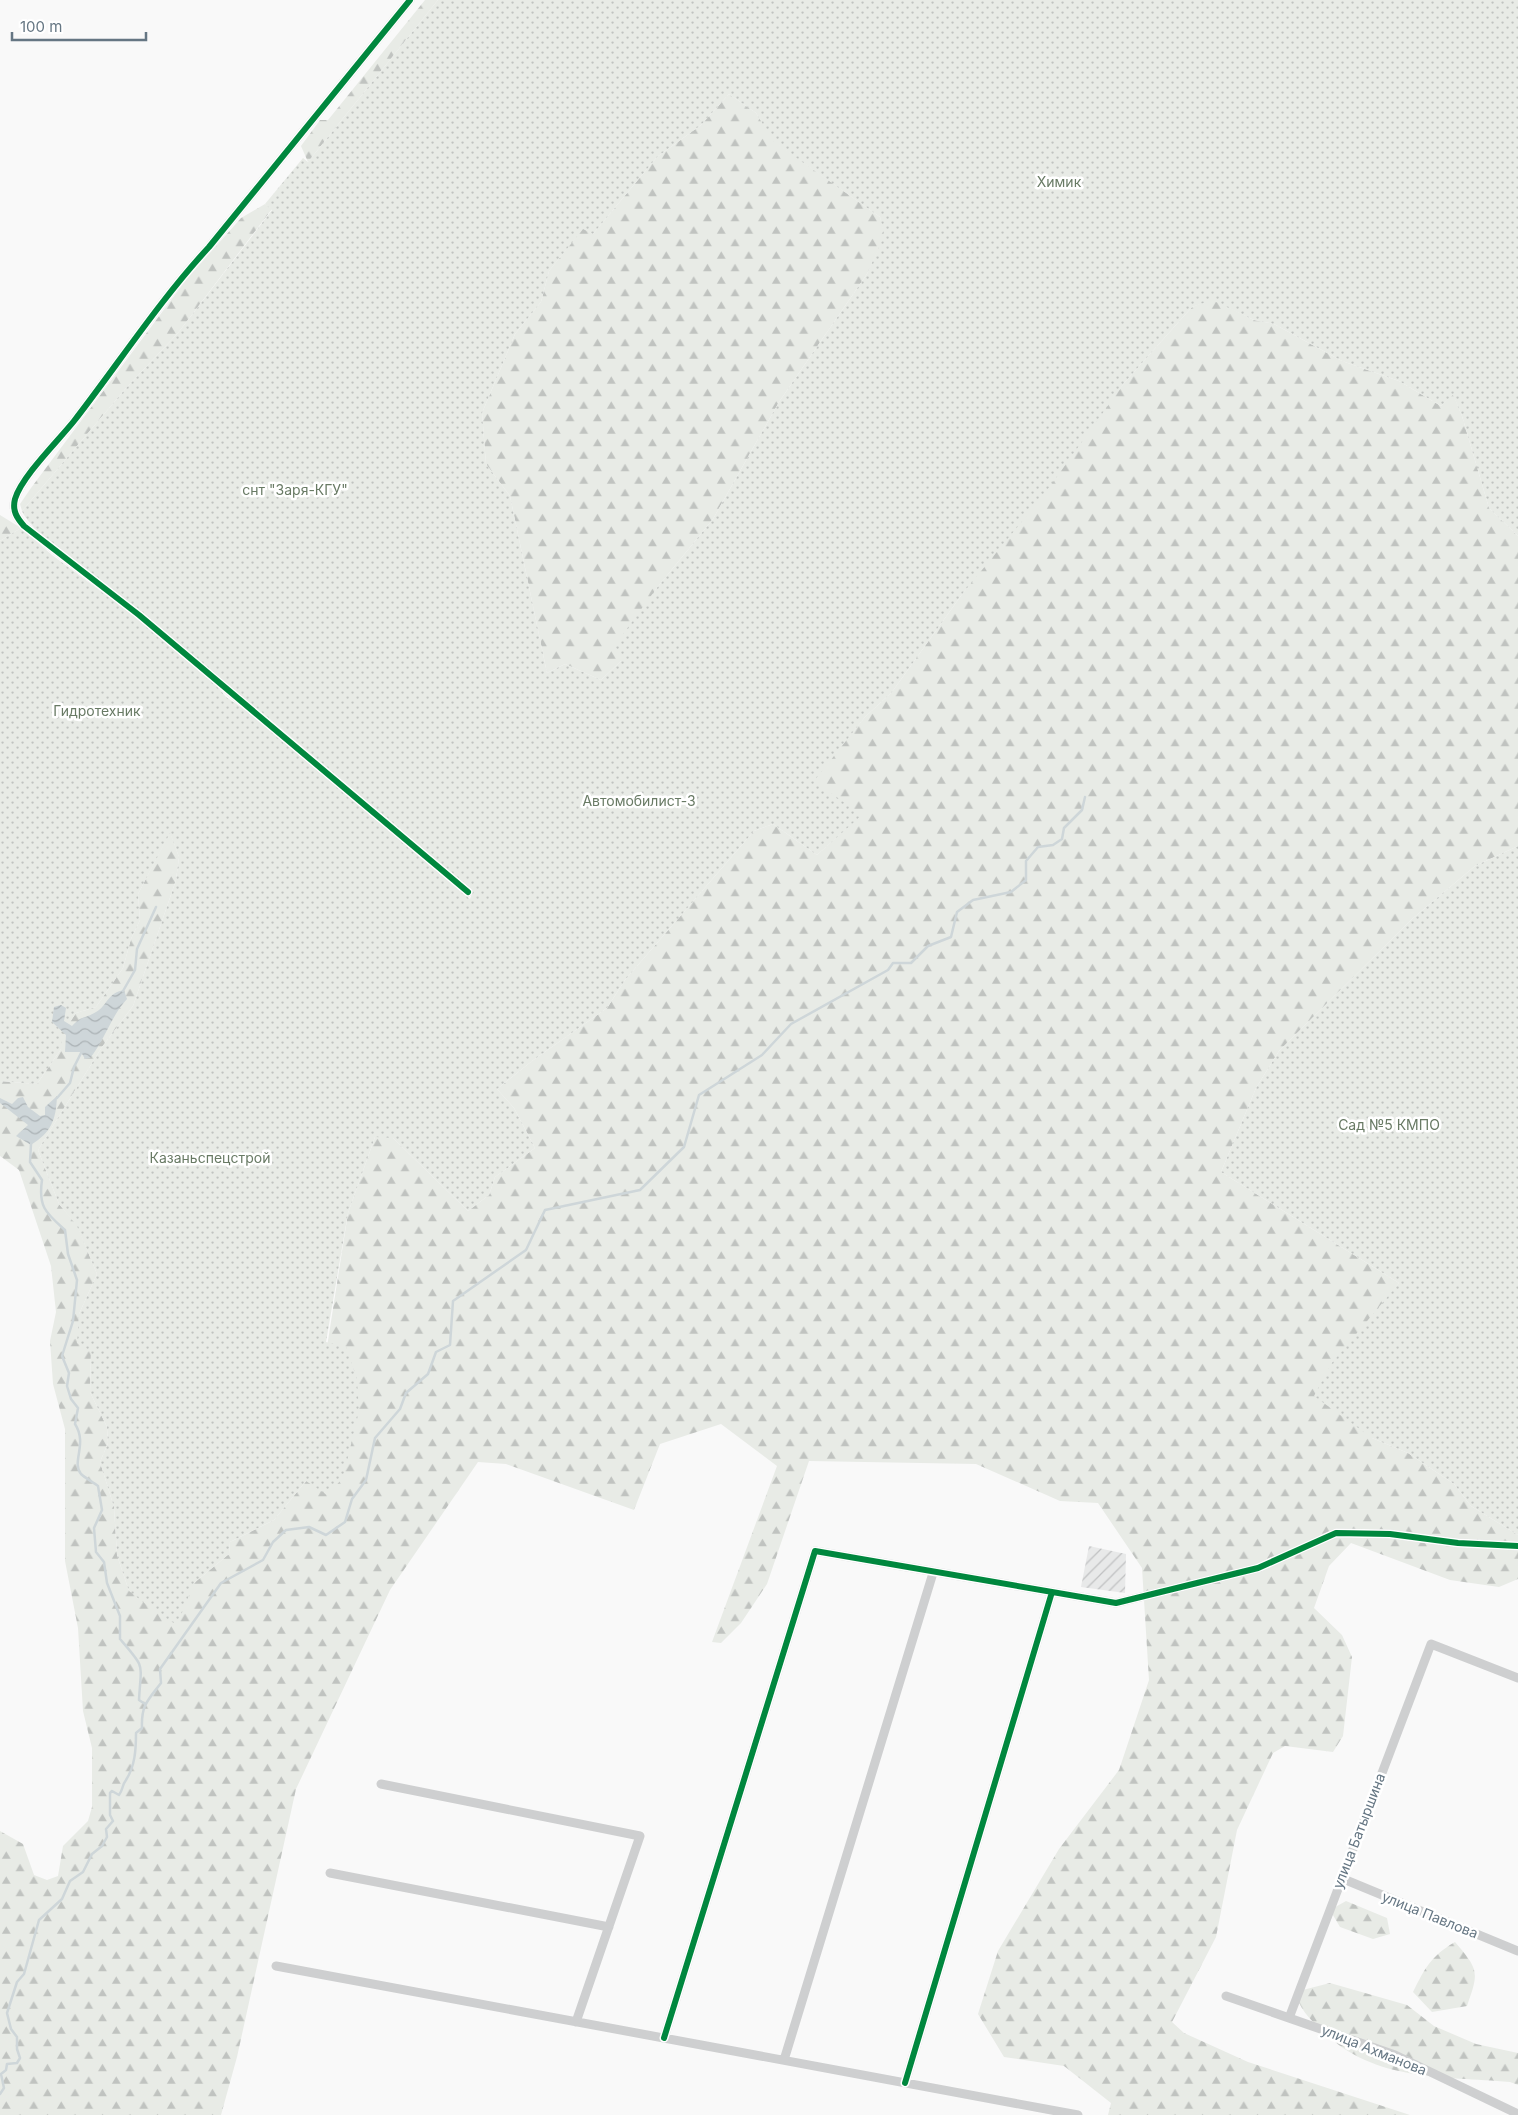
<svg xmlns="http://www.w3.org/2000/svg" width="1518" height="2115" font-family="Inter,sans-serif">
<style>
.industrial{fill:url(#industrial-furrows)}
.forest{fill:url(#forest-firs)}
.garden{fill:url(#garden-dots);fill-rule:evenodd}
.water{fill:url(#water-waves)}
.lines{fill:none;stroke-linecap:round;stroke-linejoin:round}
.stream{stroke:#ced6d9;stroke-width:2.5}
.street{stroke:#cecfd0;stroke-width:9}
.cycleway-casing{stroke:#fff;stroke-width:9}
.cycleway{stroke:#00873e;stroke-width:6}
.labels{text-anchor:middle;stroke-width:5;stroke-linejoin:round;paint-order:stroke}
.park-label{font-size:14px;fill:#687a64;stroke:#fff}
.street-label{font-size:14px;fill:#657683;stroke:#fff}
</style>
<defs>
<pattern id="industrial-furrows" width="10" height="10" patternUnits="userSpaceOnUse" patternTransform="scale(1.25)"><rect width="10" height="10" fill="#e8e9e9"/><path d="M-1 1l2-2M0 10L10 0M9 11l2-2" fill="none" stroke="#c0c1c2"/></pattern>
<pattern id="forest-firs" width="22" height="20" patternUnits="userSpaceOnUse" patternTransform="scale(1.25)"><rect width="22" height="20" fill="#e8ebe6"/><path d="M5 1l3.5 6h-7zM16 11l3.5 6h-7z" fill="#c0c3c0"/></pattern>
<pattern id="garden-dots" width="8" height="8" patternUnits="userSpaceOnUse" patternTransform="scale(1.25)"><rect width="8" height="8" fill="#e8ebe6"/><path d="M2 2h.1M6 6h.1" fill="none" stroke="#c0c3c0" stroke-width="1.8" stroke-linecap="round"/></pattern>
<pattern id="water-waves" width="16" height="10" patternUnits="userSpaceOnUse" patternTransform="scale(1.25)"><rect width="16" height="10" fill="#ced6d9"/><path d="M0 5q4-4 8 0t8 0" fill="none" stroke="#abb2b5"/></pattern>
</defs>
<rect width="100%" height="100%" fill="#f9f9f9"/>
<!-- industrial -->
<path class="industrial" d="M1089,1546L1126,1554L1125,1593L1081,1587Z"/>
<!-- forest -->
<path class="forest" d="M425,0H438L308,162L301,146L320,120H328Z
M729,94L756,113L775,142L880,217L885,236L867,274L779,402L713,519L656,589L621,661L601,680L565,664L547,673L510,496L486,464L482,413L515,334L541,302L549,271L583,228L593,234L657,157L701,125Z
M265,204L272,209L178,333L127,387L22,511L20,504L31,488L186,280L241,218Z
M1212,299L1254,320L1274,324L1342,361L1399,381L1441,406L1453,394L1462,416L1489,508L1518,536V846L1475,866L1412,919L1279,1051L1256,1088L1221,1172L1399,1283L1382,1305L1372,1438L1408,1453L1454,1484L1471,1506L1518,1535V1579L1499,1587L1450,1580L1351,1543L1329,1566L1314,1608L1342,1635L1352,1657L1343,1736L1333,1752L1285,1746L1273,1753L1237,1830L1216,1937L1172,2022L1184,2033L1248,2062L1410,2115H1108L1111,2103L1064,2066L1004,2057L978,2014L998,1951L1059,1849L1119,1770L1149,1680L1142,1568L1098,1503L1060,1501L976,1464L809,1461L767,1584L741,1623L721,1643L712,1642L777,1466L721,1424L660,1444L634,1510L506,1464L478,1462L390,1590L296,1789L237,2057L221,2115H0V1831L23,1844L34,1875L47,1880L58,1876L63,1846L88,1821L92,1807V1748L83,1711L78,1628L65,1561V1429L53,1384L50,1341L56,1312L51,1266L19,1170L0,1156V1081L37,1084L61,1049V1034L76,1013L96,1007L123,968L131,939L140,920L138,894L170,832L179,857L176,880L133,1006L102,1047L38,1150L59,1204L77,1225L97,1274L79,1314L91,1351L90,1392L107,1427L108,1443L100,1462L114,1507L117,1555L129,1591L194,1583L229,1554L230,1542L274,1520L306,1481L348,1213L375,1137H392L468,1211L489,1195L495,1177L535,1148L514,1108L497,1089L532,1061L607,1008L625,980L754,831L773,824L817,855L861,815L813,781L865,717L892,692L963,593L1125,382L1192,307Z
M0,515L21,528L0,541Z
M1346,1901L1387,1918L1390,1934L1373,1939L1340,1927L1330,1910Z
M1455,1942C1479,1970 1479,1972 1467,2006L1432,2012L1413,1992C1425,1968 1431,1956 1455,1942Z
M1330,1983L1407,2005L1434,2026L1476,2044L1518,2053V2085L1510,2082C1441,2076 1373,2082 1320,2029C1308,2017 1300,2009 1295,1992Z"/>
<!-- garden -->
<path class="garden" d="M438,0H1518V536L1489,508L1462,416L1453,395L1441,406L1399,381L1342,361L1274,324L1254,320L1212,300L1192,307L1125,382L1043,496L963,593L892,692L865,717L814,781L862,815L817,855L773,824L754,831L625,980L607,1008L532,1061L497,1089L514,1108L535,1148L495,1177L489,1195L468,1211L393,1138L375,1137L348,1213L326,1342L346,1347L357,1379L359,1411L343,1478L327,1495L306,1481L274,1520L230,1542L229,1554L194,1583L177,1625L156,1612L129,1591L117,1555L114,1507L100,1462L108,1443L107,1427L90,1392L91,1351L77,1343L79,1314L97,1274L77,1226L59,1204L38,1150L102,1047L133,1006L176,880L179,857L170,833L138,894L140,920L131,939L123,968L96,1007L76,1013L62,1034L61,1049L37,1084L0,1081V541L21,528L52,555L138,619L216,685L226,697L248,712L470,899L473,891C363,798 254,704 142,614C117,593 32,536 22,511L127,387L178,333L272,210L265,204L303,158L308,162ZM729,94L756,113L774,142L880,217L884,236L867,274L779,402L713,519L656,589L615,645L621,661L601,680L565,664L547,673L510,496L486,464L482,413L515,334L541,302L549,271L583,229L593,234L657,157L701,125Z
M1518,846V1535L1471,1506L1454,1484L1408,1453L1372,1438L1314,1396L1331,1364L1399,1283L1221,1172L1256,1088L1279,1051L1412,919L1475,866Z"/>
<!-- water -->
<path class="water" d="M124,990L127,999C111,1016 105,1040 90,1058L85,1059L81,1052H65L66,1035L52,1022L54,1007L61,1005L66,1008L64,1021L72,1026C82,1015 85,1019 96,1012C108,1005 107,993 124,990Z
M57,1096C56,1121 51,1132 31,1145L16,1136L28,1125L0,1103V1098L12,1104L18,1098L23,1097L28,1107L40,1116L45,1115V1107Z"/>
<g class="lines">
<!-- stream -->
<path class="stream" d="M123,991L135,970L137,949L156,907
M57,1098L70,1083L74,1067L82,1051
M31,1144L30,1162L42,1180C38,1207 46,1213 65,1230L68,1254L77,1280L73,1321L62,1356L69,1373L67,1386L71,1399L78,1408L75,1424C88,1444 71,1462 81,1474C85,1478 93,1482 98,1486L102,1510L94,1528L96,1552L104,1562L107,1583L120,1616V1639C146,1669 141,1662 139,1700L145,1704
M0,2094L4,2088L1,2074L6,2070L7,2064L17,2063L20,2058L17,2049V2037L11,2029L7,2013L17,1982L24,1974L39,1920L62,1899L70,1881L83,1872L92,1854L102,1846L107,1837L106,1829L113,1821L110,1815V1793L112,1791L119,1795C123,1790 122,1785 126,1780C135,1766 136,1750 136,1733L142,1728C141,1705 148,1700 161,1683L160,1669L221,1583L263,1560L273,1542L286,1530L309,1527L326,1535L345,1522L352,1499L366,1480L375,1438L400,1409L406,1393L428,1374L436,1352L450,1345L453,1301L526,1250L545,1210L640,1190L684,1147L699,1095L762,1055L791,1024L888,970L893,963H911L928,946L951,937L957,912L973,900L1011,892L1026,880V861L1038,847L1053,845L1062,839L1064,828L1082,810L1085,797"/>
<!-- street -->
<path class="street" d="M410,0L209,247C159,301 119,363 74,421C58,441 22,476 15,499C12,511 17,518 24,526L139,615L468,892
M381,1784L640,1836L576,2022
M330,1873L609,1927
M1341,1878L1518,1951
M276,1966L1078,2115
M1226,1996L1395,2055L1518,2114
M1289,2018L1431,1644L1518,1678
M664,2038L815,1551L1116,1603L1258,1568L1336,1533L1390,1534L1458,1543L1518,1546
M784,2060L933,1573
M905,2083L1052,1592"/>
<!-- cycleway casing -->
<g class="cycleway-casing">
<path id="cycleway" d="M410,0L209,247C159,301 119,363 74,421C58,441 22,476 15,499C12,511 17,518 24,526L139,615L468,892
M664,2038L815,1551L1116,1603L1258,1568L1336,1533L1390,1534L1458,1543L1518,1546
M905,2083L1052,1592"/>
</g>
<!-- cycleway -->
<use href="#cycleway" class="cycleway"/>
</g>
<g class="labels">
<!-- park labels -->
<g class="park-label">
<text x="1059" y="187">Химик</text>
<text x="295" y="495">снт "Заря-КГУ"</text>
<text x="97" y="716">Гидротехник</text>
<text x="639" y="806">Автомобилист-3</text>
<text x="1389" y="1130">Сад №5 КМПО</text>
<text x="210" y="1163">Казаньспецстрой</text>
</g>
<!-- street labels -->
<g class="street-label">
<text transform="translate(1359 1831) rotate(-69)" y="5">улица Батыршина</text>
<text transform="translate(1430 1915) rotate(22)" y="5">улица Павлова</text>
<text transform="translate(1374 2050) rotate(22)" y="5">улица Ахманова</text>
</g>
</g>
<!-- scale -->
<path d="M12 32v8h134v-8" fill="none" stroke="#657683" stroke-width="2.5"/>
<text x="20" y="32" font-size="15" fill="#657683" stroke="#ffffff" stroke-width="4" paint-order="stroke">100 m</text>
</svg>
